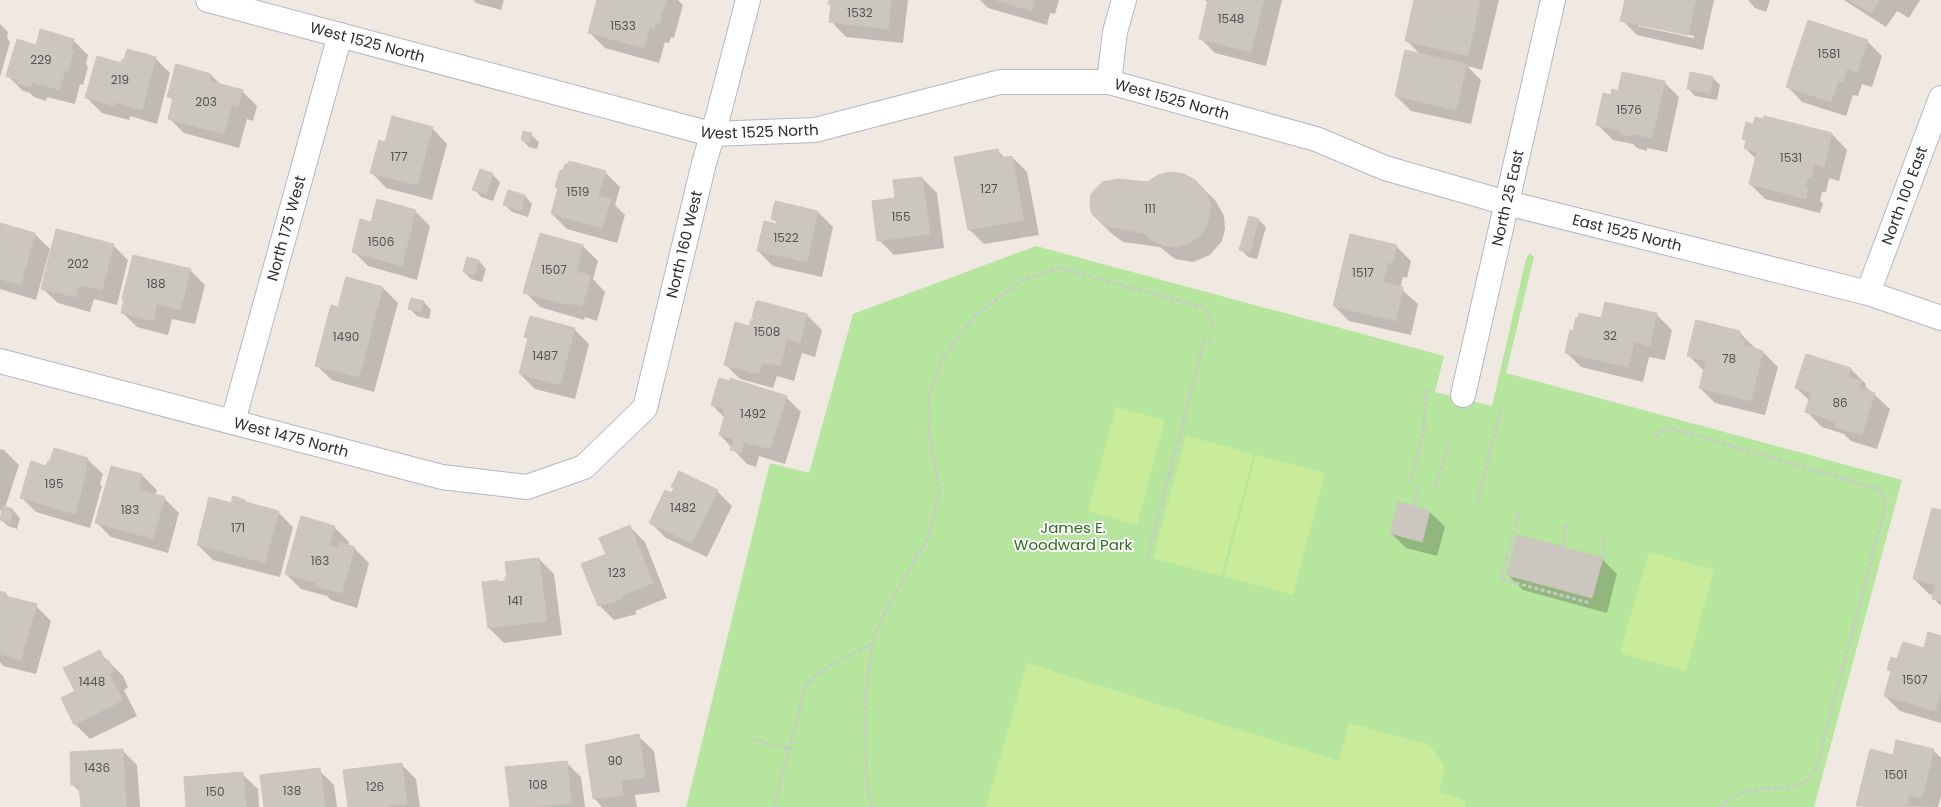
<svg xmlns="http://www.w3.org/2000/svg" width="1941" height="807" font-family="Poppins,sans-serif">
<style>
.green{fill:#b6e59e}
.pitch{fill:#c9ec9a}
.shadow{fill:#0003;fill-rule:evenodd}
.building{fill:#cbc7bf;stroke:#cbc5ba}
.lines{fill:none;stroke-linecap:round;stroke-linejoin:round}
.street-casing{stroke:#b4b7c1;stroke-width:26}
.path{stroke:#c9c9c9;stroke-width:3;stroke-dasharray:4 2.5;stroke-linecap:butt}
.street{stroke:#fff;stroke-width:24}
.labels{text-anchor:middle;stroke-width:4;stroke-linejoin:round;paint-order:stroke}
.number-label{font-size:12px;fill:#555452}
.street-label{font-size:15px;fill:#2e2e2e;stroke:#fff}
.park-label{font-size:15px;fill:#2c6e1b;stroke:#fff}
</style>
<rect width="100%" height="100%" fill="#efe9e1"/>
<!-- green -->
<path class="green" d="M1036,246L1444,356L1435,392L1492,406L1526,259L1530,253L1534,257L1506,373L1902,480L1814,807H686L770,463L809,473L853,314Z"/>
<!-- pitch -->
<path class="pitch" d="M1116,407L1165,420L1137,525L1088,511Z
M1186,436L1254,454L1221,576L1153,558Z
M1256,455L1325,473L1293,595L1224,576Z
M1649,552L1714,570L1686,671L1620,653Z
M1027,663L1339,761L1349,723L1430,745L1445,768L1439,792L1466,801L1465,807H986Z"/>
<!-- shadow -->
<path class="shadow" d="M473,0H504L501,10L476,3Z
M598,0H678L683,5L674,38L671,37L669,43L665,42L659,63L605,48L590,33Z
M830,0H908L903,43L846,37L831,21L832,6L830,3Z
M980,0H1059L1055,14L1050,13L1047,25L988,8Z
M1205,0H1282L1266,66L1215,53L1200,38L1208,3Z
M1415,0H1499L1482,70L1467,66L1481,80L1471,124L1411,111L1396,96L1420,54L1406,40Z
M1626,0H1714L1703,50L1637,35L1622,20ZM1638,23L1694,36V38L1638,26Z
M1748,0H1770L1766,12L1755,8Z
M1844,0H1920L1909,18L1897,11L1886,27Z
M0,24L8,32L7,38L10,42L0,77Z
M73,40L88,55L86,64L88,67L83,85L80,84L75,104L47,97L46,101L34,97L30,93L23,91L8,76L37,46Z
M1867,41L1882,56L1872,87L1862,84L1858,96L1853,95L1846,116L1802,102L1787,86Z
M155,58L170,73L157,124L130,116L129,120L102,113L87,98L122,64Z
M211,75L221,85L242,91L257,106L253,121L247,119L239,148L184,133L169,118L174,101L169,96Z
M1713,78L1720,85L1717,100L1695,96L1688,88Z
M1664,82L1679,97L1667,152L1647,148V151L1637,148L1633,144L1613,140L1598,125L1612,97Z
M1764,120L1832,134L1847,150L1839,181L1829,178L1826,192H1822L1820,201L1823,204L1820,213L1765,199L1750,184L1756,159L1745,148L1747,141L1744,138L1754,126Z
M432,128L447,144L432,200L386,188L371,172L386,143Z
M531,135L539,142L537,149L529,147L522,140Z
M998,151L1005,158L1012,157L1027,172L1039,235L984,244L969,229Z
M564,172H605L620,187L615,205L625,215L617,243L567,229L552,214L559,189L557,187Z
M492,174L500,182L493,201L481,197L474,189Z
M922,178L937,193L944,248L894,255L879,240L897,199Z
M1148,183L1199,185L1215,200L1224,216L1225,229L1222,241L1210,255L1193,262L1175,259L1160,247L1123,242L1111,233L1095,217L1091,206Z
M525,196L532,204L528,217L512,212L505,205Z
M415,211L430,226L417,280L368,266L353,251L372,223Z
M818,212L833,227L822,277L773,266L758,251L780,226L773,219Z
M1259,220L1266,227L1257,259L1248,257L1241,249Z
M0,224L35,234L50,249L36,300L0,289Z
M113,245L128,260L117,305L94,299L90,312L58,303L42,288Z
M583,246L598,261L593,279L605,292L597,321L585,317L584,320L540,307L525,292Z
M1396,246L1411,261L1407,278L1403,277L1400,288L1418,304L1411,335L1349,321L1334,306Z
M468,258L479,261L486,269L482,282L471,279L464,272Z
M190,270L205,285L195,324L172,319L168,335L137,327L122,312Z
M383,288L398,303L374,392L332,380L316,365L339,309Z
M412,299L424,302L431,310L429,319L417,316L410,309Z
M757,303L807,315L822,330L815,357L802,353L794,381L777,376L773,388L740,379L725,364L754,322Z
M1606,303L1657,315L1672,330L1665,360L1649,357L1643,382L1581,367L1566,352L1574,332L1602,320Z
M574,329L589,344L575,399L535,389L520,374L529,340L526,337Z
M1740,333L1755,348L1754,350L1763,352L1778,367L1765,415L1715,403L1700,388L1704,371L1689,356Z
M1806,355L1851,369L1866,384L1865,386L1890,409L1877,449L1851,441L1844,434L1822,427L1807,412L1810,401L1796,388Z
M786,397L801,412L785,464L759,456L756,467L747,464L720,435L725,418L712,405Z
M0,449L4,450L19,465L5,508L13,510L20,518L17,529L8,526L0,519L2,511L0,510Z
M87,459L103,474L100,484L102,486L90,528L36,512L21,497L47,467Z
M112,467L142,475L157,490L155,496L164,498L179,513L168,553L111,537L96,522Z
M672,487L717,491L732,506L707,557L666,538L651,523L672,495L675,489Z
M245,501L248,504L278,512L293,527L280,577L213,560L198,545L232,505Z
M1399,504L1430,512L1445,527L1437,556L1406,548L1391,533Z
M1941,511V606L1933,598L1934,595L1929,594L1914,579Z
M334,527L349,542L348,546L354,548L369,563L357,608L331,600L327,596L301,589L286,574Z
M630,527L645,542L667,598L635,611L637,614L614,620L599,605L607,555Z
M539,559L554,574L562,635L504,643L489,628L484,583L498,581L499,583L507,582Z
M1602,559L1617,574L1607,613L1523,590L1508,575Z
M0,593L6,594L11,599L36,606L51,621L36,674L3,666L0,662Z
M1941,637V723L1900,711L1885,696L1892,672L1889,669L1898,661L1925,649Z
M99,652L123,676L128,687L124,690L137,716L90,739L75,724L77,691Z
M638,736L654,751L660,792L635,795L637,807H602L594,798Z
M122,750L137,765L140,807H82L81,793L73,785Z
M1933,750L1941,758V796L1938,807L1858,806L1871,751L1894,756Z
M566,762L581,777L585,807H511Z
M401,764L416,779L420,807H349Z
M319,770L334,785L337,807H266Z
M242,774L258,789L259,807H188Z"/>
<!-- building -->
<path class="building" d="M597,0H666L659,24L656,23L654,28L650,27L644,48L588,33Z
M829,0H891L888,29L829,22L831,4H828Z
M996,0H1035L1032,11Z
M1208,0H1264L1251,52L1199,39Z
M1414,0H1430L1478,11L1468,56L1405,41Z
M1430,0H1480L1478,11Z
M1625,0H1696L1688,35L1620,21Z
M1849,0H1879L1871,13Z
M1808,20L1868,40L1857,72L1847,69L1843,82L1838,81L1831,102L1786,87Z
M40,29L74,39L71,50L74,51L68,71L65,70L60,90L32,82L31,87L17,83L18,80L6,76L17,39L36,45Z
M127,49L156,57L142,110L115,102L114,106L85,98L97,56L121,63L122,59L124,60Z
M1405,50L1467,64L1456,110L1395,96Z
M176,64L211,74L209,81L243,90L238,107L232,105L224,134L168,119L173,98L167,97Z
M1622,72L1665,81L1652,138L1633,134L1632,136L1620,134L1621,131L1596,125L1603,93L1611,95L1612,89L1618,91Z
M1690,72L1713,77L1710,93L1687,89Z
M392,116L433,127L417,185L370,173L379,140L385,142Z
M1764,116L1832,133L1824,167L1814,164L1811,178H1808L1805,187L1808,188L1806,199L1749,184L1757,152L1744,148L1746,140L1742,139L1746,122L1753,124L1755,117L1763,119Z
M523,131L532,133L529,143L521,140Z
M998,149L1000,158L1012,156L1024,220L968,230L954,157Z
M569,161L606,171L598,196L611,199L602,228L551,214L558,188L555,187L560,170L563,171L565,164H568Z
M480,169L493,173L486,194L472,190Z
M1171,172L1184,174L1195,180L1204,189L1210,200V213L1207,225L1200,236L1190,243L1177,247L1165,246L1153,241L1143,233L1104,226L1092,214L1090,206L1091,194L1102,182L1118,179L1148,182L1158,175Z
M922,177L930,234L877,241L872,201L895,198L893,180Z
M508,190L525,195L521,211L503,205Z
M377,199L416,210L402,266L352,252L360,219L371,222Z
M775,201L818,211L807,262L757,251L764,221L777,224V220L771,219Z
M1249,216L1259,219L1250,252L1239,250Z
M0,223L35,233L21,285L0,279Z
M56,229L114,244L102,290L79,285L76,297L41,289Z
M540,233L583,245L577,269H579L578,272L591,276L582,306L570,303L569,305L523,293Z
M1350,234L1397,245L1392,263L1388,262L1383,282L1403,287L1396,321L1333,306Z
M133,255L191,269L180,310L157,304L153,321L121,313L124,299H122Z
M467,257L479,260L475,275L463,272Z
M346,277L383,287L359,377L315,366L331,305L338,307Z
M411,298L424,301L421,312L408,309Z
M759,301L807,314L800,343L787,339L780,366L762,362L759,374L724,365L735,322L749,326L751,319L753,320L754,317H752L756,302Z
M1605,302L1657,313L1650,346L1634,342L1628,367L1565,353L1570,330L1573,331L1576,317L1578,318L1579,313L1601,318Z
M530,316L575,328L560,385L519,374L528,338L524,337Z
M1696,320L1740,331L1739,339L1745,340L1744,345L1763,351L1751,401L1699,388L1706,361L1687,356Z
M1806,354L1851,368L1848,377L1862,381L1859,388L1875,393L1862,435L1835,427L1837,422L1805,412L1811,393L1795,388Z
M719,378L730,381V378L787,396L770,449L744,442L741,453L730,450L734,439L719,435L724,418H727V417L724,416V409L711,405Z
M54,448L88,458L85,469L87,470L75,514L20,498L31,461L46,466L48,461H50Z
M111,466L142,474L139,487H142L141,490L165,497L153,539L95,523Z
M679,471L718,490L692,543L649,523L665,490L671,493L674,488L671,487Z
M233,496L245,500V502L279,511L265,563L197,545L209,497L231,503Z
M1398,502L1430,511L1422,542L1390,533Z
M3,506L13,509L10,523L0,520Z
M1932,508L1941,510V601L1932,599L1935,585L1913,579Z
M301,516L335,526L329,546L337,548L339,542L355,547L342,593L315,586L316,583L285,574Z
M630,525L653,583L621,596L623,599L598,606L581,564L606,554L599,538Z
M1517,535L1603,558L1592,598L1507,575Z
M539,558L547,621L488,628L482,582L498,580V582L505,581V577H507L505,562Z
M0,591L6,593L5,596L37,604L21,660L0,654Z
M1928,632L1941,636V690L1935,711L1884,696L1891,671L1887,670L1891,657L1897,659L1903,642L1924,648Z
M100,650L105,661L108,660L114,672L109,674L123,700L74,725L61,698L75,691L63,668Z
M639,734L645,777L621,780L623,795L593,799L585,745Z
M1896,740L1934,749L1922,798L1909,795L1906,807L1856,806L1870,749L1893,755Z
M123,749L126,807H81L79,785H71L70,752Z
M567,761L571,803L532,807H510L505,767Z
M402,763L407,804L381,807H348L343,770Z
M320,768L325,807H264L260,775Z
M243,772L246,807H186L184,777Z"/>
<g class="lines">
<!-- street casing -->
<g class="street-casing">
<g id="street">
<path id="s1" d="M208,0L711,134L815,130L1000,82H1109L1316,139L1385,168L1507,203L1868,293L1941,318"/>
<path d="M1109,82L1115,32L1124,0"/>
<path id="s2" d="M1868,293L1941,98"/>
<path id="s3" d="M0,361L442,477L527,487L584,467L645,408L704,163L719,112L748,0"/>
<path id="s4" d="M1463,395L1553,0"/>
<path id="s5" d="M233,421L340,35"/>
</g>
</g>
<!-- path -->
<path class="path" d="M1655,437L1664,429H1673L1879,489L1886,504L1816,769L1807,781L1791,787L1751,790L1730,798L1719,807
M1410,482L1423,435L1427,388
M1435,489L1449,443
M1478,501L1502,406
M1413,506L1418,485
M1519,512L1501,579L1590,603
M1563,548L1566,524
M1148,557L1204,341L1211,342
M1603,558L1605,535
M752,739L789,749
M774,807L805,688C816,669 852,655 872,644
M872,807L867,787L865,704L872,643L886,610L929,536L939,492L929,430V393L944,356L974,317L1022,280L1059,268L1206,308L1214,329"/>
<!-- street -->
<use href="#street" class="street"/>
</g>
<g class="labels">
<!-- number labels -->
<g class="number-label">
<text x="860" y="17">1532</text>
<text x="1231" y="23">1548</text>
<text x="623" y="30">1533</text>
<text x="1829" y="58">1581</text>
<text x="41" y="64">229</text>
<text x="120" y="84">219</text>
<text x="206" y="106">203</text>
<text x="1629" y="114">1576</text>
<text x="399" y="161">177</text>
<text x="1791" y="162">1531</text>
<text x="989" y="193">127</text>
<text x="578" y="196">1519</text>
<text x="1150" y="213">111</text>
<text x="901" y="221">155</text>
<text x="786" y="242">1522</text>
<text x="381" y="246">1506</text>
<text x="78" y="268">202</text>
<text x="554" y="274">1507</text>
<text x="1363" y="277">1517</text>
<text x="156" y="288">188</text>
<text x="767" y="336">1508</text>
<text x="1610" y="340">32</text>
<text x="346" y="341">1490</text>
<text x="545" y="360">1487</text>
<text x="1729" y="363">78</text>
<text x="1840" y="407">86</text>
<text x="753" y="418">1492</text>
<text x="54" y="488">195</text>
<text x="683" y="512">1482</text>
<text x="130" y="514">183</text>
<text x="238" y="532">171</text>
<text x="320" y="565">163</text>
<text x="617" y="577">123</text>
<text x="515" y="605">141</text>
<text x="1915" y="684">1507</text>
<text x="92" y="686">1448</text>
<text x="615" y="765">90</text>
<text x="97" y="772">1436</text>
<text x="1896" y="779">1501</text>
<text x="538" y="789">108</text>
<text x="375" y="791">126</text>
<text x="292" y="795">138</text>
<text x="215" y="796">150</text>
</g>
<!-- street labels -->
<g class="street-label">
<text dy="5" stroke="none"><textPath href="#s1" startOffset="165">West 1525 North</textPath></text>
<text dy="5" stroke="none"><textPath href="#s1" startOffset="990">West 1525 North</textPath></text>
<text dy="5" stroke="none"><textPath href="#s1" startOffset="569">West 1525 North</textPath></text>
<text dy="5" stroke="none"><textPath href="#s2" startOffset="104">North 100 East</textPath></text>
<text dy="5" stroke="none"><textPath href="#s4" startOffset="202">North 25 East</textPath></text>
<text dy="5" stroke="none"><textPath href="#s5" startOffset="200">North 175 West</textPath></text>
<text dy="5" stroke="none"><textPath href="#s1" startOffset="1465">East 1525 North</textPath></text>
<text dy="5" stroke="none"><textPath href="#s3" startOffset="856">North 160 West</textPath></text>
<text dy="5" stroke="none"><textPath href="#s3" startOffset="301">West 1475 North</textPath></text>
</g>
<!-- park labels -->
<g class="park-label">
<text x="1073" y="533">James E.<tspan x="1073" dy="17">Woodward Park</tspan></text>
</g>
</g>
</svg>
